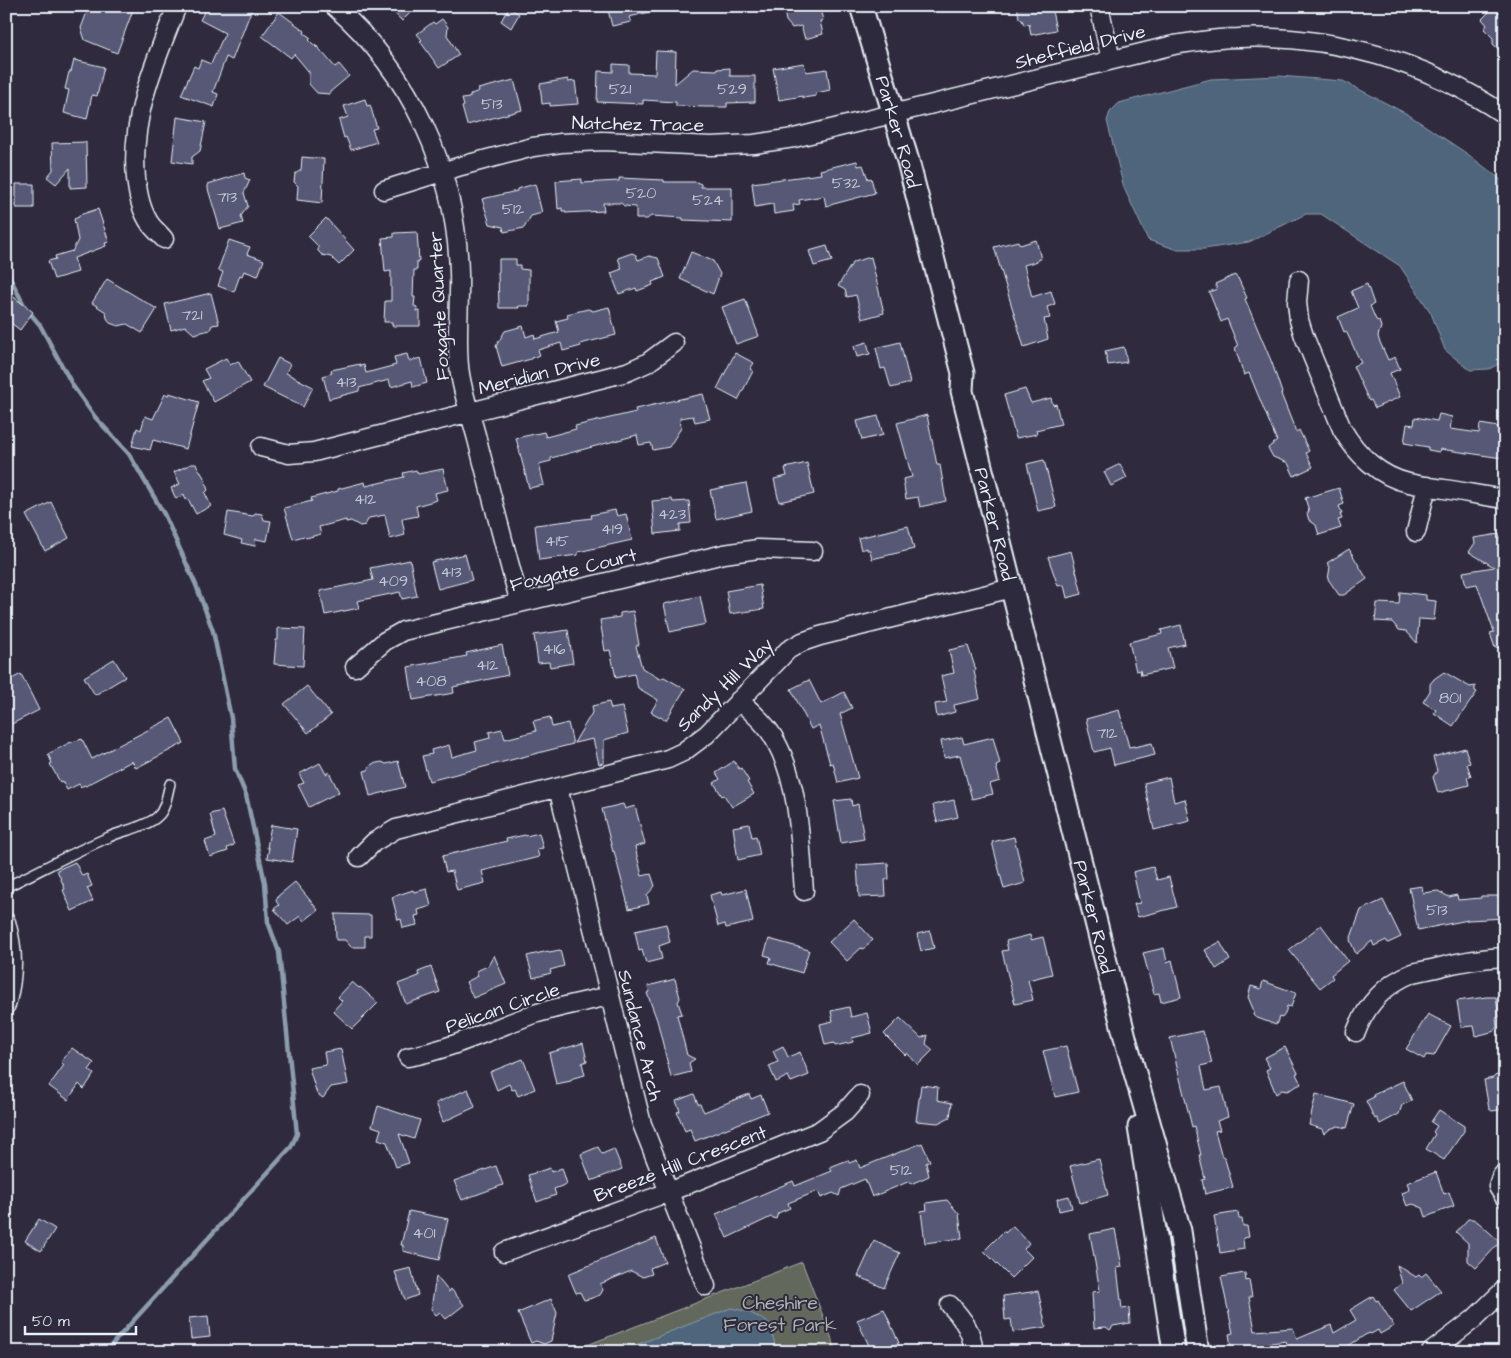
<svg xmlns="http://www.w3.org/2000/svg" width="1511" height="1358" font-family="'Architects Daughter',sans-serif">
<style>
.green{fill:#62695b;stroke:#a5adaa}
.water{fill:#4f657b;stroke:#8c9dad}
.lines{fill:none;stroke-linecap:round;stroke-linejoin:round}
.stream{stroke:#8c9dad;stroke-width:4.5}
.building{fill:#575976;stroke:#e8f1f8}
.service-casing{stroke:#e8f1f8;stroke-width:12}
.minor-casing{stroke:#e8f1f8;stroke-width:21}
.tertiary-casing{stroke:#e8f1f8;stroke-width:25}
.service{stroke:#2f2a3d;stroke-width:9}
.minor{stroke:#2f2a3d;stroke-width:18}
.tertiary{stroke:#2f2a3d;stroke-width:21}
.labels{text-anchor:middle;stroke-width:4;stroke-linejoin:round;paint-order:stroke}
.number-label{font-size:16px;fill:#c4cbd8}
.street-label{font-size:19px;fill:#e8f1f8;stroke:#2f2a3d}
.park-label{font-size:19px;fill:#acb4b1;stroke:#2f2a3d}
</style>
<rect width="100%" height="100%" fill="#2f2a3d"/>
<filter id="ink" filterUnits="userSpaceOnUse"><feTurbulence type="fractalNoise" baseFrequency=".02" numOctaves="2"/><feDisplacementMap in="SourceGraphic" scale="10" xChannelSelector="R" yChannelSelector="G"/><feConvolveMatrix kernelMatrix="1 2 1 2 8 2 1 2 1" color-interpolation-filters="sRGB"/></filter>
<g filter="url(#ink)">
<!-- green -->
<path class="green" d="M802,1262L837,1352H569Z"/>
<!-- water -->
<path class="water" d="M1279,76L1343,81L1409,115L1469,155L1505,183V361L1489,369L1470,370L1445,350L1431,313L1400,266L1321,214H1306L1249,242L1204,249H1175L1148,240L1124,188L1107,121L1110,112L1119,103L1211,79Z
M731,1308L749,1312L769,1323L777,1352H618Z"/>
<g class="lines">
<!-- stream -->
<path class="stream" d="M6,270L25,307L40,325L73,386L95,417L129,454L164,514L196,585L213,631L231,718L235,769L246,795L265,883L268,922L279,952L297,1134L291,1147L105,1352"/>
</g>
<!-- building -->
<path class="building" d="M94,6H123L133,10L117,53L85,40L81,28L87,12L92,9Z
M207,6H253L232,60L226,57L213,92L218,94L214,107L181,95L194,66L198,68L201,60L211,64L225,33L200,20Z
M388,6H417L402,21Z
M607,6H654V11L629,17L631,22L612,26Z
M783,6H819L823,20L820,21L823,34L805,39L801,26L792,28L786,21Z
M1017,6H1051L1056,30L1031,35L1029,24L1024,25L1022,20L1019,18Z
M509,7L519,14L511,28L501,21Z
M1493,8L1499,13L1505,8V56L1493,44V38L1484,29L1487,25L1482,19Z
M279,12L305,31L304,33L311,38L309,40L317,48L315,44L335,67L339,64L349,76L330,92V94L317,93L309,84V72L294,54L291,58L262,36Z
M442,19L448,27L447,35L459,55L439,68L420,41L422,40L417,34L433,22L435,24Z
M656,51L676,52L675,84L693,69L717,70V69L730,68V76H755V102L727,103V107H706L676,106V102L643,100V104L597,102L598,71L613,72V64L629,65V73L655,74Z
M74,60L104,67L97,96L92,95L87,119L64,113L69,90L65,89L69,72H71Z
M804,63L806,72L827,69L830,90L816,93V96L803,98V96L779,100L773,68Z
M568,79V82L575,81L578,104L550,106V103L542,104L540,84Z
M514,80L522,110L467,125L462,107L464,106L462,99L469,98L471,94L479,91L478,89Z
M365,99L367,106L370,105L377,128L372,129L377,142L351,150L346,137L344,138L339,120L348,117L344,106Z
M177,117L206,122L200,151L192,157V164L172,161Z
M86,142L87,187L70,188V168L56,184L47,177L53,170L52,143Z
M302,157L324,159L322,203L297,200L298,186L294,182L295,174L301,170Z
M857,161L858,166L863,165L868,179L871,178L875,193L826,206L824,196L799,200L800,204L793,205L794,211L774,214L773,204L755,207L752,183L821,174L820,170Z
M244,173L245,178L250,180L244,193L248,206L241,216L243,223L220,229L208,189V184Z
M619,178L664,180V182H696L701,184V187H732V222L683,220V218L651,216L647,219H636V207L624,206L621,203H603L604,211L565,213V211H562V208L558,209L556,181L582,179V183L619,181Z
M16,184H34V208H16Z
M535,184L542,213L531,216L524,228L504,232L503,227L490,224L482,199L517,191V189Z
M98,209L109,242L105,243L106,246L74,258L78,272L54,279L48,261L56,259L55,256L72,251V252L78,240L74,219L79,217V215Z
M326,218L354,250L339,265L331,257L322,255L318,251V246L308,236Z
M417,232L419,261H417V270H414L413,297H415L414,306L417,307V311H420V326H392V322H384L385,301H391V271L385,272L382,238L394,237V233Z
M229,240L250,247L247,254L264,260L258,276L244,271L242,276L240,275L234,292L218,286L223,272L218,270Z
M1036,240L1041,259H1038V261L1024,265L1032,297L1051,291L1055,304L1047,307L1050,318L1044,319L1048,339L1024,347L994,247L1018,241L1020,245Z
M827,246L832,261L814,266L809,251Z
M691,252L713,261L720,274L713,294L680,279Z
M632,253L636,255L638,260L649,256L658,258L665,277L652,282L653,285L637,291L636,288L619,294L611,273L622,269L618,258Z
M871,257L884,313L862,319L856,295L847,297L845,290L838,286L853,262Z
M499,259H516V265H520V269L529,270V306H518L519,308H499L498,272H499Z
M1235,275L1237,278H1238L1247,298L1245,299L1272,363L1282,393L1281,394L1296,432L1299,430L1309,451L1306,453L1313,467L1294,476L1288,463L1273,457L1268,448L1277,441L1249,373L1244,375L1235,348L1238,346L1227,319L1221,322L1209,292L1217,289L1215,284Z
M107,279L157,309L142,333L127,324L118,326L110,323L107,318L106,312L92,303Z
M1367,284L1374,304L1370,306L1376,320L1379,321L1381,327L1378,336L1379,340L1388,360L1395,357L1400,369L1390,373L1400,397L1375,408L1371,400L1369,401L1353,366L1361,363L1346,331L1344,332L1338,317L1358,308L1351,291Z
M6,291L33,312L20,330L6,319Z
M211,293L219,324L212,325L210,330L194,334L185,326L171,330L165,304Z
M745,299L759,336L736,344L722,307Z
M609,307L616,335L580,344L581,346L563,351L561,343L538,350L540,355L531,358V359L502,367L496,346L505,331L523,326L526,337L534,334L535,339L559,332L556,321L568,318L567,314L588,309L593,311Z
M867,342L870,354L857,357L854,346Z
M900,342L910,383L891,388L885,368L881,369L876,348Z
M1124,347L1127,362L1108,365L1105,351Z
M735,353L754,363L750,369L753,371L738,400L717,389Z
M407,354L409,361L421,358L427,383L413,387L412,381L391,387L389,380L359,388V391L329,399L323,376L332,373L331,370L360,364V366L364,365L366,373L396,365L394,357Z
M226,358L230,365L238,361L250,382L214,402L202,381L209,378L204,369Z
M278,358L290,364L286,373L313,387L303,407L263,387Z
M1025,389L1031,403L1051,398L1053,405L1056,404L1061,424L1036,430L1037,434L1016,438L1004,395Z
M169,393L199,402L186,449L153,440L150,450L132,446L137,428L141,430L145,416L153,419L165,394L169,395Z
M703,394L710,419L695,422L693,416L680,418L681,428L669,447L653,450L651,443L639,445L637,435L551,458V461L539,464L544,485L529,488L516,438L544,432L546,437L576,429L575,426L636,412L635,409Z
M1439,414L1452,417L1450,429L1479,433L1480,424L1505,428L1502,458L1440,449L1439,452L1428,450V447L1404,443L1407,424L1414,425L1415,417L1437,421Z
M927,415L937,465H940L946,501L920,507L918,497L906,499L903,479L912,477L897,423Z
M878,416L883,435L862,440L857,421Z
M1044,460L1056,507L1038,511L1027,464Z
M807,463L814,494L779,502L774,479L787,476L785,468Z
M191,464H196L206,481L205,482L208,490L205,493L211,506L196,514L188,499L186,500L184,494L176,499L171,488L180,484L174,472Z
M1120,464L1127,478L1111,486L1104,472Z
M443,469L448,490L435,493L437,500L416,506L418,516L402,519L405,535L390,539L385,515L369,518L365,525L360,526L351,521L346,522V520L319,527L321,534L306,538L304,536L293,539L284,508L312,501L311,498L338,491V489L365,482L366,486L404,477L403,473L416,470L418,474Z
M746,483L752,511L716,519L710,490Z
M1339,488L1344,504L1339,506L1342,514H1340L1342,519L1338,520L1341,528L1319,535L1316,525L1309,520L1307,514L1309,511L1305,498Z
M672,499L673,502L689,501L691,523L680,524V531L655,534L652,501Z
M51,502L69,538L45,551L26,515Z
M615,510L617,516L626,514L632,540L578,552V555L539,560L535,525L592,518L591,515Z
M228,512L253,516L255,513L262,514L264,520L271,521L267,541L256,539L255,546L241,543L242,540L224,535Z
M908,526L914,549L872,559L870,550H867V548L861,550L858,538Z
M1499,534L1505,565V658L1503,659L1499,647L1495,648L1490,633L1494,632L1477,584L1466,586L1463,572L1494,567L1469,552L1475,543L1474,538Z
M1349,549L1367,579L1344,595H1339L1328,579L1330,567L1327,563Z
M1071,551L1082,594L1067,598L1064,585L1058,586L1048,557Z
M465,554L472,580L438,589L431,562Z
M410,560L417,596L402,599L400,592L357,601L359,608L325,615L320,591L373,580L370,568Z
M760,585L764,609L730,614L726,591Z
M1400,592L1426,595V600L1436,601L1434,620L1419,619L1417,643L1406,631L1399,630L1392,622L1375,621L1377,603L1399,604Z
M700,596L706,624L670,632L664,604Z
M633,611L639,645L636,646L642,668L660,679L664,677L685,689L666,720L651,712L658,700L638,688L634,674L616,678L610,650L605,651L600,620L620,617V613Z
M1181,625L1185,644L1168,648L1173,668L1141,675L1140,670L1136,671L1129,642L1162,634L1161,630Z
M278,628L305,629L303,666L274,664L276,640H278Z
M568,630L573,663L550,667L549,662L538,663L534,635Z
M502,645L508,675L453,687L454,693L413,700L408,667L467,656L466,653Z
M968,646L976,670L974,671L980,699L954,705L955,712L937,717L935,704L947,702L941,676L954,673L949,650Z
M114,659L125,677L95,695L84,677Z
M1444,672L1470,687L1475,686V691L1477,692L1453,726L1434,713L1436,710L1423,702L1430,691V684L1434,679Z
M21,674L39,710L6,727V682Z
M809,680L821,704L844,692L852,708L840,714L858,778L838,783L833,763L830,764L819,725L811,729L791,689Z
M307,686L331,715L308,733L284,704Z
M609,702L611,709L622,707L628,733L604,740V763L599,764L593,739L574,743L593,711L592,706Z
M1119,710L1129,747L1134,746V747L1152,743L1155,755L1114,765L1110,748L1094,752L1086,719Z
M550,717L552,727L568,723L573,744L429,781L422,756L432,754L431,750L449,745L452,757L477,750L475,742L490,738L489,732L502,729L505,739L536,731L533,721Z
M171,718L184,743L136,768L132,761L92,782L86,786L84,785L81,787L79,784L67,790L62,781L60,782L50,764L52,763L48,754L69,743L82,739L92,759Z
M962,737L964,744L993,737L1000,764L996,766L1000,781L990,784L993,794L972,799L960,755L944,758L941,741Z
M1465,748L1470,763L1467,764L1471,776L1467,777L1469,785L1438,793L1433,777L1437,771L1433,757Z
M398,761L405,787L370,796L364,771L368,770L372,764L382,762L386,764Z
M734,761L739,769L741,768L749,781L747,782L754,794L732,807L724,795L722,796L714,783L720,779L716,773Z
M320,763L326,774L329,772L339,792L309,807L298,785L304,783L299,774Z
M1169,777L1174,802L1185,799L1190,821L1154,830L1144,783Z
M851,799L852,806L858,804L864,839L841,843L834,801Z
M954,800L958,817L937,822L933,805Z
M623,804L625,809L635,806L645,844L635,847L642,876L651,874L655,886L647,895L649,904L629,909L614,851L613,852L602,809Z
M222,811L234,845L227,848L228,851L210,857L205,841L216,837L210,814Z
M749,824L752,837L756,836L760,855L738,860L733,827Z
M271,825L297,829L292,862L267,858L269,848H267Z
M539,833L543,848L537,849L539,857L482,871L485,883L457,890L452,871L446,872L442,856L507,841L506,839L525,835L526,836Z
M1014,837L1025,883L1004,889L992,842Z
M75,862L82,876L87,874L92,886L87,888L93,901L72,911L63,890L65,889L57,870Z
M888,863L889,879L885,880L886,896L859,897L857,865Z
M1153,867L1157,880L1169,877L1177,907L1138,917L1134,904L1140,903L1133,872Z
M295,882L318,910L304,921L300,916L288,925L274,909L279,905L276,901L278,896Z
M1422,886L1423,893L1438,891L1449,897L1457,895L1458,900L1481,898V896H1505V918L1468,920L1418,930L1409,888Z
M427,889L431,906L418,910L419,915L415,916L417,925L403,928L401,919L398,920L392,897L413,890L414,892Z
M746,889L753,922L726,928L725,924L718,926L710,895L721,892L722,895Z
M1383,900L1401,937L1388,943L1386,940L1374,946L1372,941L1356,954L1350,940L1361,910Z
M335,914L371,915V936H365V947H351L345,940H336Z
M854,919L873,940L863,949L861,948L847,961L829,942Z
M666,924L670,942L659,946L662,959L646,963L642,950L639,951L635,931Z
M1321,925L1348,961L1331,975L1333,978L1320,988L1289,950Z
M930,931L934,948L921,951L917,934Z
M1030,935L1031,940L1043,937L1052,974L1028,980L1033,1000L1015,1004L1002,951L1008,950L1006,941Z
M769,939L809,950L802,973L769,963L771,957L764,955Z
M1220,942L1230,960L1216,969L1205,950Z
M1164,948L1167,962L1172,960L1181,997L1161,1002L1159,993L1154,994L1143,953Z
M560,950L564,966L550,970L551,973L533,978L527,956L548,951L549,952Z
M494,955L506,984L473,998L466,982L478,976L476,971L488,966Z
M431,967L440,992L406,1004L398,984L419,976L418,972Z
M675,979L680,998L678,1002L682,1014L677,1015L687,1055L695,1059L689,1063L691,1072L671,1077L657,1020L647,993L649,992L648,986Z
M1263,981L1296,993L1291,1007L1287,1006L1285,1014L1282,1018L1279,1017L1276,1025L1255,1017L1253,1015L1254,1011L1248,997L1251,986L1261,989Z
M352,982L359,988L360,987L378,1003L352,1029L333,1011L342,1001L338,997Z
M1486,997H1496L1499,1017L1496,1018L1497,1028L1495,1029V1031L1476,1036L1474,1026L1461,1027L1457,1001Z
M849,1007L851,1017L867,1013L872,1033L852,1038L853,1042L835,1046L834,1043L825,1045L820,1024L833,1021L831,1011Z
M1428,1014L1451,1026L1434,1056L1426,1055L1424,1059L1406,1049Z
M900,1018L921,1038L928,1035L926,1044L933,1050L918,1065L907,1053L905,1055L884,1034Z
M1202,1031L1203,1035L1205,1037L1212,1063L1201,1066L1206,1090L1221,1087L1228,1117L1217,1121L1220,1130L1215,1131L1222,1157L1224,1156L1233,1187L1205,1194L1202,1180L1205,1179L1199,1155H1201L1194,1126L1192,1127L1170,1038Z
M583,1043L587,1061L582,1063L585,1075L573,1078L571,1081L556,1084L549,1053Z
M783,1046L788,1057L800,1052L809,1075L791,1082L788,1076L776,1082L769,1066L778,1062L773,1051Z
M1066,1046L1078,1092L1055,1097L1043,1051Z
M1285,1047L1298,1073L1296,1074L1301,1084L1287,1091L1282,1090L1276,1094L1266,1070L1270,1068L1264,1058Z
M72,1048L94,1063L89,1070L94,1074L84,1089L79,1084L68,1100L49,1086L64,1065L61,1062Z
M341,1049L348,1084L331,1087L323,1098L317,1094L309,1068L326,1065L324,1052Z
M523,1059L535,1089L518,1096L515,1089L512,1090L509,1084L497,1090L490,1072Z
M1496,1075L1505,1079V1109L1492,1111L1489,1109L1484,1080L1493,1078Z
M1403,1081L1412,1101L1402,1105L1399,1114L1380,1124L1377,1118L1375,1119L1366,1101L1374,1097L1373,1095Z
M921,1085L938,1087L937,1100L952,1103L950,1117L938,1123L916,1121Z
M468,1089L475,1107L443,1122L436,1103Z
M694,1094L698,1104H700L704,1112L749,1094L751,1099L761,1095L768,1112L695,1141L690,1129L685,1131L677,1112L680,1111L676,1101Z
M1316,1094L1354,1104L1347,1128L1338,1126L1330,1129L1324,1134L1322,1129L1309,1125Z
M378,1106L420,1120L414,1139L399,1134L409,1163L396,1167L387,1142L378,1139L381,1129L372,1126Z
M1439,1110L1464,1126V1131L1444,1160L1426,1149L1435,1134L1433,1132L1437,1126L1431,1122Z
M922,1143L930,1161L926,1163L929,1176L911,1184L910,1181L872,1197L865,1179L841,1189L839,1196L833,1193L821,1198L818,1191L788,1203L790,1208L778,1213L776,1219L771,1217L727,1238L716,1214L793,1181L795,1186L832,1171L830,1167L848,1160L849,1163L857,1160L860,1168Z
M598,1147L602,1154L614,1149L622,1169L591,1181L581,1154Z
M1099,1159L1108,1195L1080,1203L1070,1166Z
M496,1166L503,1185L462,1200L454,1181Z
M550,1168L551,1172L562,1168L567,1184L554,1189L556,1195L537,1202L528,1175Z
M1436,1172L1444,1194L1449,1192L1454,1206L1426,1217L1423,1208L1413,1204L1407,1206L1402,1193L1410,1190L1407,1183Z
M1069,1196L1072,1208L1059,1211L1057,1199Z
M947,1200L959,1214L962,1238L925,1243L921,1211L927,1210L926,1203Z
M409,1211L448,1219L439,1260L403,1251V1245H401Z
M1238,1212L1239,1219H1242L1243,1226H1247L1249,1237L1243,1238L1244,1249L1220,1253L1214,1216Z
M39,1219L55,1229L41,1251L25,1241Z
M1468,1219H1473L1478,1222L1500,1242L1476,1268L1468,1261V1243L1456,1232Z
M1013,1226L1029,1243L1024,1249L1032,1257L1011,1278L984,1251L1004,1231L1005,1233Z
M1115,1229L1122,1267L1117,1268L1122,1309L1129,1308L1130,1323L1113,1326L1110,1330L1106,1327L1094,1328L1092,1292L1100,1291L1090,1234Z
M656,1238L665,1262L650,1268L652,1274L643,1277L631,1271L600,1284L603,1290L600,1295L589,1299L584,1300L580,1292L576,1293L568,1274Z
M874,1241L900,1253L884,1288L858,1276Z
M1397,1265L1416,1277L1419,1275L1421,1277L1426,1273L1441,1291L1411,1311L1394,1290L1402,1283Z
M411,1268L418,1295L405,1300L395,1272Z
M1245,1273L1246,1281L1249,1280L1252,1297H1249L1255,1331L1293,1328L1297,1339L1331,1325L1334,1333L1356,1320L1350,1310L1373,1296L1376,1301L1378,1300L1394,1326L1380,1334L1378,1330L1371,1334L1370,1333L1365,1335L1339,1352H1290L1286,1341L1264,1344V1352H1232L1229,1334L1233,1333L1221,1277Z
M436,1276L449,1292L451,1289L464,1305L446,1319L440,1312L436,1315L431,1309Z
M1038,1291L1046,1327L1013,1332L1011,1319L1005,1320L1003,1296Z
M551,1299L557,1313L551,1341L544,1344L536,1341L531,1343L518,1313Z
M884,1309L899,1343L878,1352H872L857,1320Z
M208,1316L210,1337L191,1339L189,1318Z"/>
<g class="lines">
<!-- service casing -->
<g class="service-casing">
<path id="service" d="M6,887C41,870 74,852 109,837C122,831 149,826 158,816C166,809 167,794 170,784"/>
</g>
<!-- minor casing -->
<g class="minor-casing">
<path id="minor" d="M334,6C411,73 456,170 459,272C460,303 456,335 459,366C461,390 471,415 477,439C491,494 505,549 520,603
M1099,6L1111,60
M384,190L461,166L533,147L561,143L603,141L711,146L754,144L794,138L1174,45C1195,42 1216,38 1238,38C1333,34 1426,62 1505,115
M164,239C160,234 155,230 151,225C141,211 138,195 136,178C130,117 155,62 177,6
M1299,280L1297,302L1299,320L1304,336L1342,429C1356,454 1380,477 1409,483C1421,486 1432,487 1444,489C1464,492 1484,496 1505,499
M261,447L289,454L314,452L627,372L647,363L674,343
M1416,532L1427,486
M355,667L385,641L403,631L724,554L758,549L813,551
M739,700C752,712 767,725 775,740C800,785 800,842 804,891
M558,788L642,1124L706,1286
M359,857L374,842L396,829L668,759L683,752L707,734L788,650L802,642L820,636L1012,588
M6,922C14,951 14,976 6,1005
M1356,1032C1366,1005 1386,983 1413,973C1420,971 1428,970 1436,968C1458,962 1482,958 1505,957
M408,1057C451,1049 490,1030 531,1015C556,1007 584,1002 609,996
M1505,1172L1501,1177L1498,1187L1505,1198
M504,1252L669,1192L819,1131L845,1112L860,1095
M950,1305C962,1318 974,1333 973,1352
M1431,1352L1474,1319L1505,1289"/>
</g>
<!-- tertiary casing -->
<g class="tertiary-casing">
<g id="tertiary">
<path id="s1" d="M861,6L908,161L963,373L962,391L1127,1045L1180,1231L1198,1352"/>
<path d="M1139,1127L1174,1352"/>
</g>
</g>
<!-- service -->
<use href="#service" class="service"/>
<!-- minor -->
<use href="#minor" class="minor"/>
<!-- tertiary -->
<use href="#tertiary" class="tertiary"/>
</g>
</g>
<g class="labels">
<!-- number labels -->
<g class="number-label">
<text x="620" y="94">521</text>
<text x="732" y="94">529</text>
<text x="492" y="109">513</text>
<text x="846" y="188">532</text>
<text x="641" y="198">520</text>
<text x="227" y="202">713</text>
<text x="708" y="205">524</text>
<text x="513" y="214">512</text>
<text x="192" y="320">721</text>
<text x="346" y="387">413</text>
<text x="365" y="504">412</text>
<text x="672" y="519">423</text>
<text x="612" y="534">419</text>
<text x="557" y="546">415</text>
<text x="451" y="577">413</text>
<text x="393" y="586">409</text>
<text x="554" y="654">416</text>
<text x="487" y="670">412</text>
<text x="431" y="686">408</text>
<text x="1450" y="703">801</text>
<text x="1107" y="738">712</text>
<text x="1437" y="915">513</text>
<text x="901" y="1175">512</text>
<text x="424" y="1238">401</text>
</g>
<!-- street labels -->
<g class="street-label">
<text transform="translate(1080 46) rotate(-14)" y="7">Sheffield Drive</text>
<text transform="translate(638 123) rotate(1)" y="7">Natchez Trace</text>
<text dy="7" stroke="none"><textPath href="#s1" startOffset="131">Parker Road</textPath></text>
<text transform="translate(438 306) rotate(-93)" y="7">Foxgate Quarter</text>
<text transform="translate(539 373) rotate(-14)" y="7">Meridian Drive</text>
<text dy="7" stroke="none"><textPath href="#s1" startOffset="536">Parker Road</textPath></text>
<text transform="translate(573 569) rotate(-14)" y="7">Foxgate Court</text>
<text transform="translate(724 684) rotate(-44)" y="7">Sandy Hill Way</text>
<text dy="7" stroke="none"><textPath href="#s1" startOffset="941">Parker Road</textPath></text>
<text transform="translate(502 1007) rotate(-19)" y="7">Pelican Circle</text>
<text transform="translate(641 1035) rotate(76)" y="7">Sundance Arch</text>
<text transform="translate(680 1163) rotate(-21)" y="7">Breeze Hill Crescent</text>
</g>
<!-- park labels -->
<g class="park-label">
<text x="780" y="1309">Cheshire<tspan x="780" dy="22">Forest Park</tspan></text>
</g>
</g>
<!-- margin -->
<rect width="1511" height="1358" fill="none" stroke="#2f2a3d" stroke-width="25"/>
<rect x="12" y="12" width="1486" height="1333" fill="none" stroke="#e8f1f8" stroke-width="2" filter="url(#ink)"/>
<!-- scale -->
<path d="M25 1326v8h111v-8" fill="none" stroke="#e8f1f8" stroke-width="2.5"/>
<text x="32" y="1326" font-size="15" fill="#e8f1f8" stroke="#2f2a3d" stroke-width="4" paint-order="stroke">50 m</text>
</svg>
